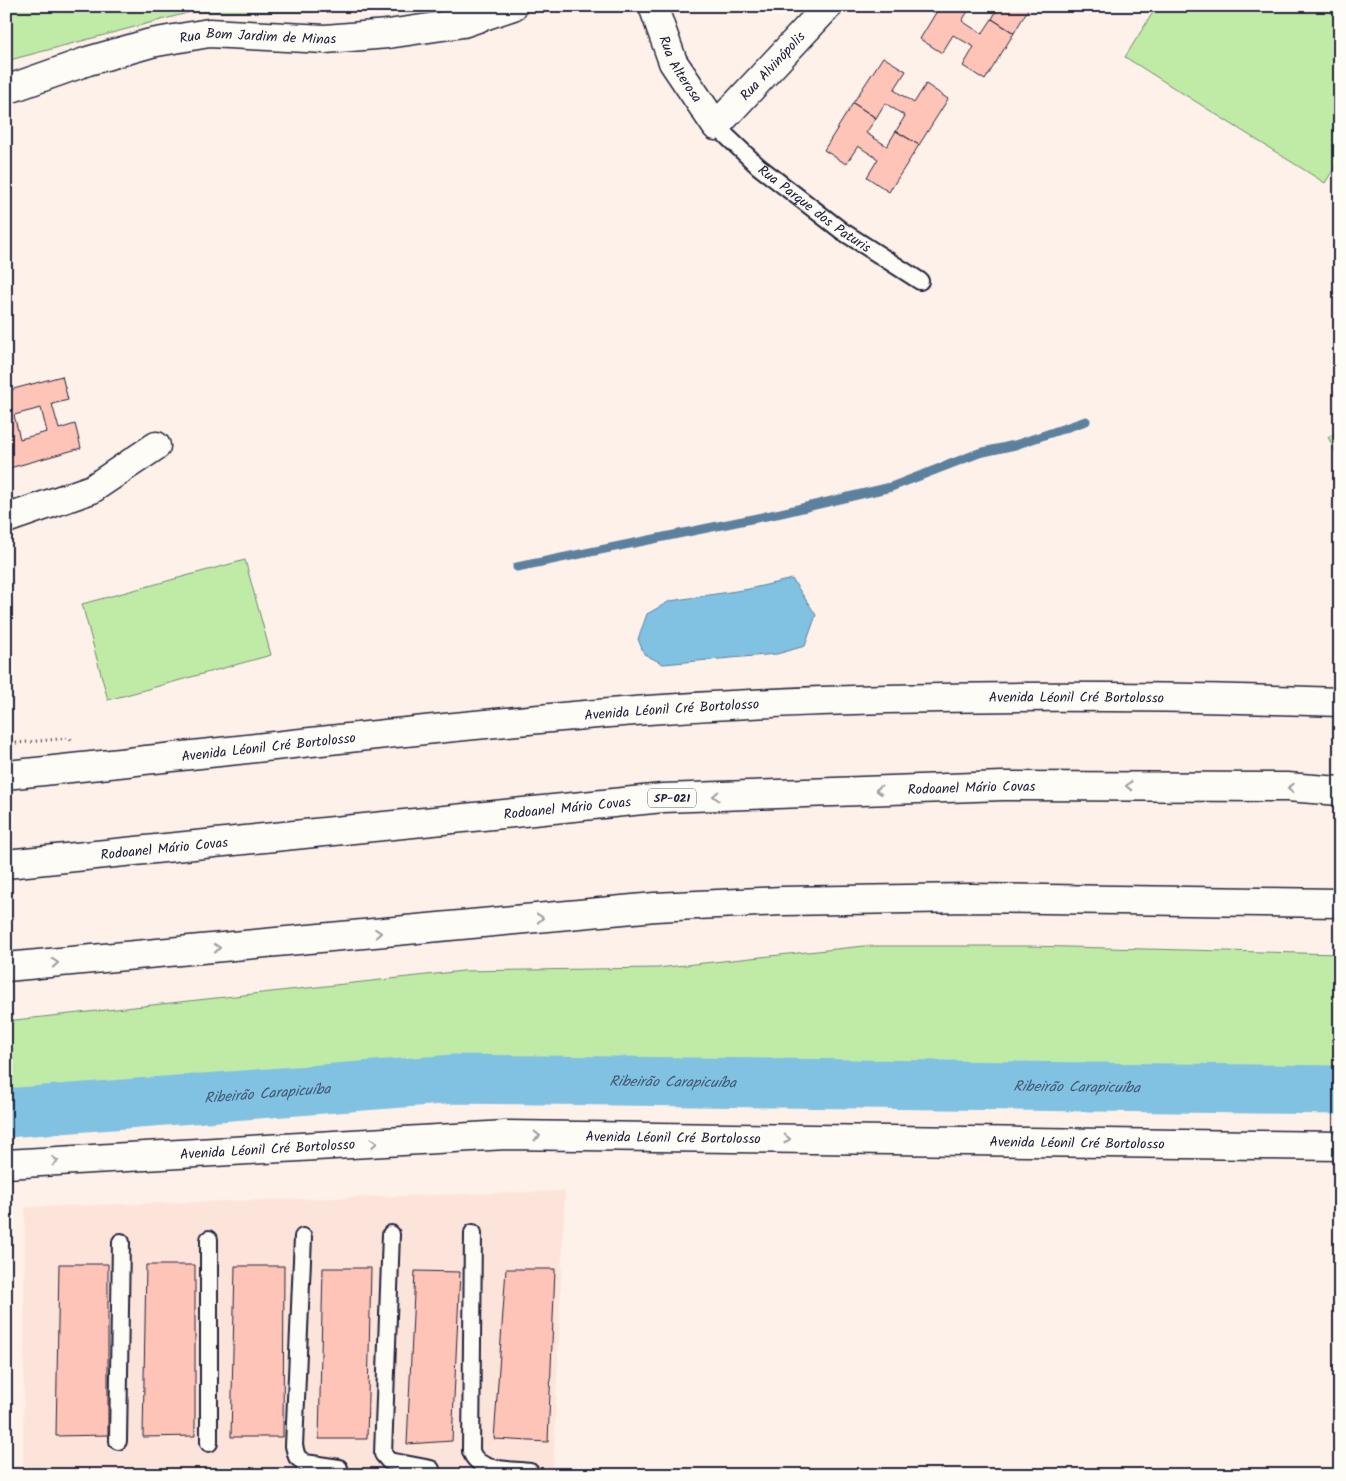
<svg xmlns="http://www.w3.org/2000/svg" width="1346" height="1481" font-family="Kalam,sans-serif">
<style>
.built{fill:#fde4db}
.green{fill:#c0eba7;stroke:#718671}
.water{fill:#81c1e2;stroke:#5b819f}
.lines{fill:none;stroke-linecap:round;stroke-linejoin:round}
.stream{stroke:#5b819f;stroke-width:9}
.river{stroke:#81c1e2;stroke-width:49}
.building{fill:#fec4b7;stroke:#22223b;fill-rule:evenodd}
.service-casing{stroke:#22223b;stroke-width:20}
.minor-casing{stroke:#22223b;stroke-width:31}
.secondary-casing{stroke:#22223b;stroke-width:31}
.motorway-casing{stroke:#22223b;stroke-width:31}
.path{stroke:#22223b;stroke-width:3;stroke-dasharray:1 4;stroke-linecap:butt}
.service{stroke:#fdfcf7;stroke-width:16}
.minor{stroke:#fdfcf7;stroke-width:28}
.secondary{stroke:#fdfcf7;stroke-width:28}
.motorway{stroke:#fdfcf7;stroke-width:28}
.oneway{stroke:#9a9aa2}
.labels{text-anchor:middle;stroke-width:4;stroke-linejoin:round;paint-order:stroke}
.shield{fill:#fdfcf7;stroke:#646373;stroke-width:1}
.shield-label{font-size:12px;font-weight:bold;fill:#22223b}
.street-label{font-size:14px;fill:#22223b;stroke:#fdfcf7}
.water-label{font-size:15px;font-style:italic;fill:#435a75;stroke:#fdfcf7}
</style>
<rect width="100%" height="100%" fill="#fdf1ea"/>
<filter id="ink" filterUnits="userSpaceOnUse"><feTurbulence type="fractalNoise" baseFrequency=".02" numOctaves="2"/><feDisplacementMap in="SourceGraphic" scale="10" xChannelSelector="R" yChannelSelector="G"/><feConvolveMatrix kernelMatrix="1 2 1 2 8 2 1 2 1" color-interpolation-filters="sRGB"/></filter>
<g filter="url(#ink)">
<!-- built -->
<path class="built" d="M565,1191L553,1475H23L25,1207Z"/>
<!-- green -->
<path class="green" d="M6,6H341L315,12H191L6,61Z
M1157,6H1340V159L1325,183L1125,57Z
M1340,431V461L1328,437Z
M245,560L271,655L108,700L82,604Z
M864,946H1029L1340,954V1070L936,1069L726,1064L6,1094V1021L463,971L657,968Z"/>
<!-- water -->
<path class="water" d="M792,579L816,615L805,646L777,654L663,664L644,654L638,639L647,614L670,601L749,589Z"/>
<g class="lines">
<!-- stream -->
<path class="stream" d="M517,567L781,513L891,487L979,453L1015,445L1086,421"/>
<!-- river -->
<path class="river" id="s1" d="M6,1113L455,1079L1340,1090"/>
</g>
<!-- building -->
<path class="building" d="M940,6H971L962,21L982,34L992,19L1014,33L985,80L963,66L974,47L953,35L942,53L920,39Z
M999,6H1030L1014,33L992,19Z
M883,57L906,71L894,90L914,103L926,84L948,99L919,145L896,131L905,116L885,103L876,118L853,103Z
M853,103L876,118L866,133L887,146L896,131L919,145L889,192L867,177L878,159L858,146L846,164L824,150Z
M62,376L68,400L52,404L59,429L75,424L81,448L6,469V443L8,442L6,391ZM41,408L47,432L20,439L14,415Z
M59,1264H108V1435L56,1436Z
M146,1265H195V1436L143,1437Z
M235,1266H284L283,1437H231Z
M323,1268H371L367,1439H319Z
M506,1269H555L548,1442L494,1439Z
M415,1271L460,1272L452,1441L407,1444Z"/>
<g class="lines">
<!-- service casing -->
<g class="service-casing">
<g id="service">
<path id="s2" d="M716,126L758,166L842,231L920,281"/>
<path d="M473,1233L471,1451C478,1473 510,1469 530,1472"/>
<path d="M391,1234L383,1454L389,1461L431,1469"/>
<path d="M303,1237L294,1446L297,1457L305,1463L339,1468"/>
<path d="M118,1441L121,1242"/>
<path d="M209,1443V1239"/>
</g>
</g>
<!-- minor casing -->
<g class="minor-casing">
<g id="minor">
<path id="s3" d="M653,6L673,62L716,126L828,6"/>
<path id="s4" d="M6,90L88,61L151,43L209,33L325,39L388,34L463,23L513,6"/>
<path d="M6,519L92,489L156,446"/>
</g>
</g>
<!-- secondary casing -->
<g class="secondary-casing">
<g id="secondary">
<path id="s5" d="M6,775C220,753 434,726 648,710C878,694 1109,694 1340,702"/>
<path id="s6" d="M6,1164L506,1135L1340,1146"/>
</g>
</g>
<!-- motorway casing -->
<g class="motorway-casing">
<g id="motorway">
<path id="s7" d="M6,864L663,798L1003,786L1287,787L1340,791"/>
<path d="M6,967L655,907L782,901L970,898L1340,903"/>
</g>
</g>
<!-- path -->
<path class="path" d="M6,744L70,738L72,741"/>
<!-- service -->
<use href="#service" class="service"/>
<!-- minor -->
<use href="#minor" class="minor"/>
<!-- secondary -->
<use href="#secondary" class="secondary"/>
<!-- motorway -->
<use href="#motorway" class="motorway"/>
</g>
<!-- one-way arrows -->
<defs><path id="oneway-chevron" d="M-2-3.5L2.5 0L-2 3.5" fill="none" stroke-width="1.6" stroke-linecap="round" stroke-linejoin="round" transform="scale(1.25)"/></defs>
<g class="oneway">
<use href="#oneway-chevron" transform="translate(1129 786) rotate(-180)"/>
<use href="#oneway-chevron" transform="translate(1291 788) rotate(-177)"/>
<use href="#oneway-chevron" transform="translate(879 790) rotate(178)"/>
<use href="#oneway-chevron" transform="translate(716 796) rotate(177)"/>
<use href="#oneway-chevron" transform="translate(540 918) rotate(-5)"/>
<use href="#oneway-chevron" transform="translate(378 933) rotate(-5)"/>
<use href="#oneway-chevron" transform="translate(217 948) rotate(-5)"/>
<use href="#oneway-chevron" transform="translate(55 963) rotate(-5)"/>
<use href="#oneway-chevron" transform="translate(537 1136) rotate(1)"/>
<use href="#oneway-chevron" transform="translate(787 1139) rotate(1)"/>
<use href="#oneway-chevron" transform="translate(374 1143) rotate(-3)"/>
<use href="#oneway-chevron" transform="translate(55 1161) rotate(-3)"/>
</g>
</g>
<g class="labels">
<!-- shield labels -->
<rect class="shield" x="648" y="788.5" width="48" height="19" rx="4"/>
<g class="shield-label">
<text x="672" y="802">SP-021</text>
</g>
<!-- street labels -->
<g class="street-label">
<text dy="5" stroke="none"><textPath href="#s4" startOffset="260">Rua Bom Jardim de Minas</textPath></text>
<text dy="5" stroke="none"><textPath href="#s3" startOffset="219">Rua Alvinópolis</textPath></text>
<text dy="5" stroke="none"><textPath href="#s3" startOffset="69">Rua Alterosa</textPath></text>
<text dy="5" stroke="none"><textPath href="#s2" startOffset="129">Rua Parque dos Paturis</textPath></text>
<text dy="5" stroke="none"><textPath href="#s5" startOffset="1074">Avenida Léonil Cré Bortolosso</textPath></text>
<text dy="5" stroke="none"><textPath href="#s5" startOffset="669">Avenida Léonil Cré Bortolosso</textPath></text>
<text dy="5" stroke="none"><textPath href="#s5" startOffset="264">Avenida Léonil Cré Bortolosso</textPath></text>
<text dy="5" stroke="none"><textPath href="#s7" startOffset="969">Rodoanel Mário Covas</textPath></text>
<text dy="5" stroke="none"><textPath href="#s7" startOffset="564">Rodoanel Mário Covas</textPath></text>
<text dy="5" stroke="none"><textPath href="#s7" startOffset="159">Rodoanel Mário Covas</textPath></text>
<text dy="5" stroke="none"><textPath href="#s6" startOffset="668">Avenida Léonil Cré Bortolosso</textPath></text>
<text dy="5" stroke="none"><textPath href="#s6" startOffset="1072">Avenida Léonil Cré Bortolosso</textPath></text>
<text dy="5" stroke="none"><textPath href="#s6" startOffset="262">Avenida Léonil Cré Bortolosso</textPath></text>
</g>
<!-- water labels -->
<g class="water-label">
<text dy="5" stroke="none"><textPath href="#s1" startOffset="668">Ribeirão Carapicuíba</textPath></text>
<text dy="5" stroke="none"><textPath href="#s1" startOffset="1072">Ribeirão Carapicuíba</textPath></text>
<text dy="5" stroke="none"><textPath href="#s1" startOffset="262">Ribeirão Carapicuíba</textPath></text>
</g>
</g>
<!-- margin -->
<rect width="1346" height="1481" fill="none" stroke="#fdfcf7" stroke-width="25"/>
<rect x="12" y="12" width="1321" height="1456" fill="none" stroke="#22223b" stroke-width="2" filter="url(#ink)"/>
</svg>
